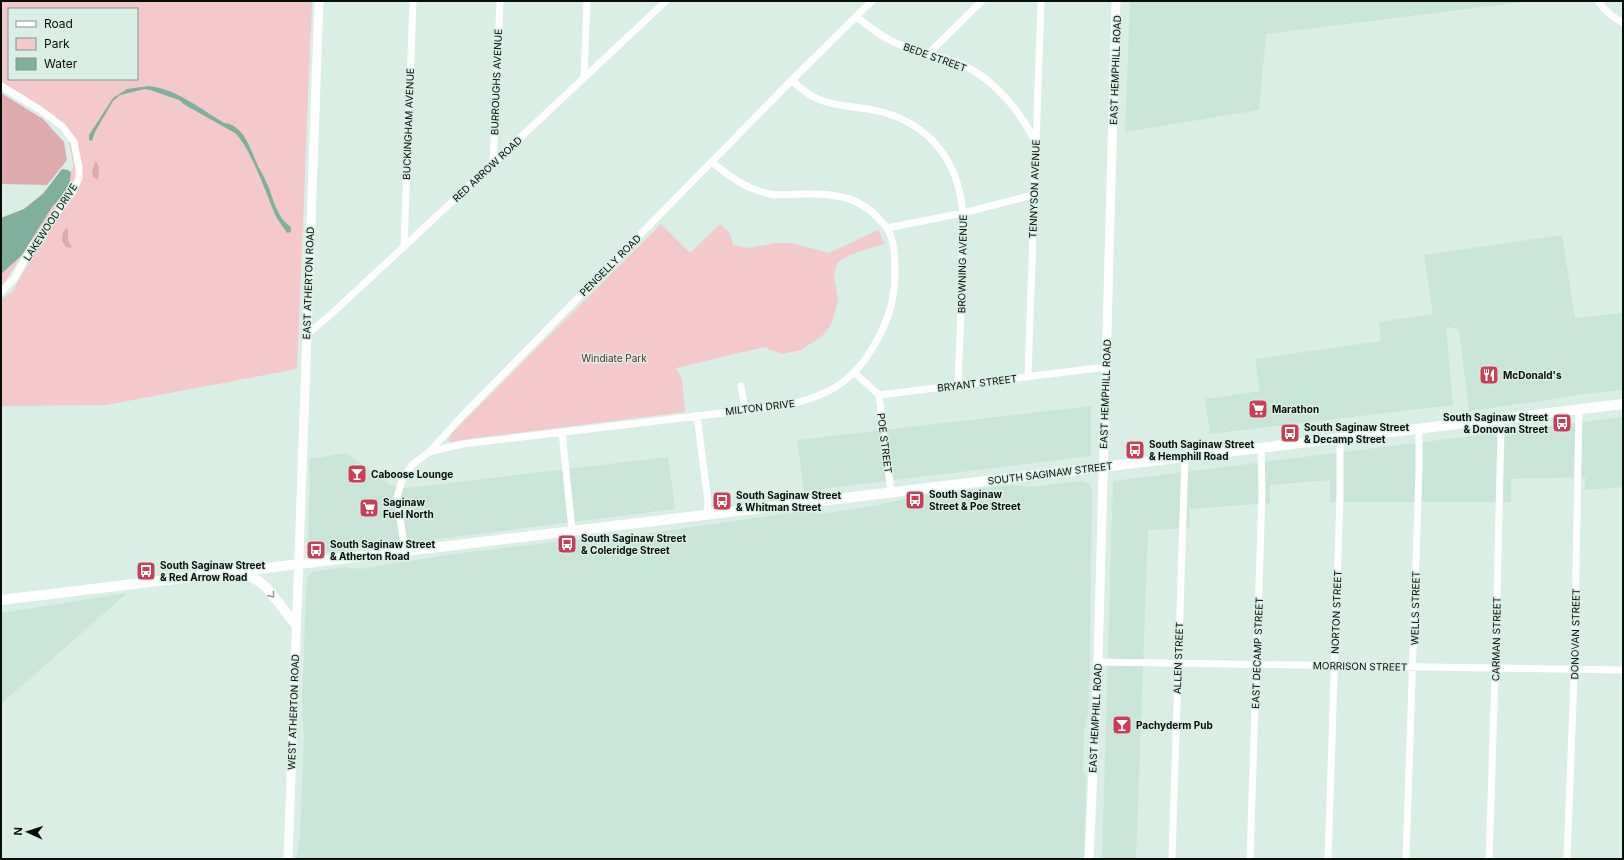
<svg xmlns="http://www.w3.org/2000/svg" width="1624" height="860" font-family="Inter,sans-serif">
<style>
.built{fill:#c8e5d8}
.green{fill:#f3c9cb;fill-rule:evenodd}
.forest{fill:#deabad}
.water{fill:#7fb09d}
.lines{fill:none;stroke-linecap:round;stroke-linejoin:round}
.minor{stroke:#fff;stroke-width:7}
.tertiary{stroke:#fff;stroke-width:9}
.secondary{stroke:#fff;stroke-width:10}
.oneway{stroke:#9c9e9d}
.labels{text-anchor:middle;stroke-width:3;stroke-linejoin:round;paint-order:stroke}
.street-label{font-size:10px;fill:#070d0a;stroke:#d9eee5}
.park-label{font-size:10px;fill:#65272e;stroke:#d9eee5}
.poi-label{font-size:10px;font-weight:bold;fill:#070d0a;stroke:#d9eee5;text-anchor:start}
</style>
<rect width="100%" height="100%" fill="#d9eee5"/>
<!-- built -->
<path class="built" d="M1130,1H1532L1266,34L1259,110L1125,132Z
M1562,235L1575,318L1623,313V390L1583,394L1548,400L1469,411L1459,329L1446,327L1453,405L1210,434L1205,399L1260,391L1255,359L1381,341L1379,322L1433,314L1424,255Z
M1091,406V456L804,491L797,440Z
M1623,417V487L1585,490V477L1511,479V502H1330V480L1270,485V503L1189,509L1190,528L1148,530L1136,859H1102L1113,481Z
M346,453L390,485L407,488L668,457L675,509L308,555L310,459Z
M1081,481L1090,484L1092,491L1089,688L1088,713L1084,733L1083,770L1086,777L1084,859H296L300,836L304,739L302,707L306,592L307,578L312,572L344,567L360,569L453,554L579,539L595,541L797,512L805,511L821,514L878,505L914,497L1011,485L1031,487Z
M127,593L1,704V613Z"/>
<!-- green -->
<path class="green" d="M1,1H312L297,369L106,405L1,406V299L12,292L35,252L68,200C38,224 23,256 1,287V218L24,209L48,188L62,169L70,171L73,168V163L66,127L52,114L1,81ZM9,9H137V79H9Z
M661,224L690,253L720,224L730,233L733,245L749,248L775,243H791L829,253L878,230L885,244C868,249 851,252 837,263L834,275L838,300L834,316L830,326L822,336L801,350L782,354L764,347L676,368L682,378L685,412L475,438L451,442L448,440L451,434Z"/>
<!-- forest -->
<path class="forest" d="M1,93L43,119L64,142L67,160L47,185L1,184Z
M96,161L99,167L98,180L93,177L92,172L95,162Z
M66,228L68,229V240L72,248L66,247L62,241L63,233Z"/>
<!-- water -->
<path class="water" d="M149,86C176,89 201,109 224,123C244,124 251,151 258,166C262,173 266,181 269,188C274,202 278,219 291,227V232L287,233C283,226 277,220 274,212C265,190 251,149 235,133L185,105L179,100L150,90L145,89L120,95L113,101L95,132L92,141L89,140V135L113,98L127,89Z
M62,169L68,170L71,173L69,185L63,195L52,207L22,255L1,274V218L24,209L43,194Z"/>
<g class="lines">
<!-- minor -->
<path class="minor" d="M1598,1C1605,11 1612,17 1623,23
M857,17C872,29 887,41 906,47C926,54 947,57 967,67C996,82 1020,111 1034,140
M929,53L982,1
M584,77L587,1
M792,80C824,114 853,101 892,115C933,130 957,163 962,206C965,224 963,242 962,260C961,287 961,313 960,339C959,354 958,370 959,385
M1,86L39,109L63,127L74,142L79,168V178L74,190L33,245L14,279L1,292
M493,164L500,1
M887,228L963,213L1033,195
M404,247L413,1
M306,335L329,316L394,256L666,1
M855,373L879,395L1106,367
M1028,377L1041,1
M741,386L745,409
M879,395L891,492
M697,415L708,502L707,514
M562,432L572,530
M429,452L463,444L782,406C827,397 855,382 877,340C889,319 895,298 895,274C895,259 895,239 886,227C863,197 839,193 803,194C792,194 780,196 770,194C746,189 730,177 712,162
M405,551L397,497L402,480L412,465L429,452L464,414L792,80L872,1
M1098,662L1623,670
M1172,859L1185,456
M1250,859L1262,493L1261,447
M1328,859L1340,495V437
M1406,859L1419,471V428
M1489,859L1495,677L1501,431L1499,418
M1567,859L1574,677L1579,409"/>
<!-- tertiary -->
<path class="tertiary" d="M288,859L319,1
M1089,859L1098,662L1116,1"/>
<!-- secondary -->
<path class="secondary" d="M242,571L260,582L267,588L296,625
M1,600L1623,404"/>
</g>
<!-- one-way arrows -->
<defs><path id="oneway-chevron" d="M-2-3.5L2.5 0L-2 3.5" fill="none" stroke-width="1.6" stroke-linecap="round" stroke-linejoin="round"/></defs>
<use class="oneway" href="#oneway-chevron" transform="translate(272 595) rotate(51)"/>
<!-- icons -->
<defs>
<g id="restaurant-square" transform="scale(1)"><rect x="-9" y="-9" width="18" height="18" rx="4" fill="#cd3d55" stroke="#d9eee5"/><path d="M-5-6h1v4h1v-4h1v4h1v-4h1v5L-1.5 .5V6h-2V.5L-5-1ZM5-6V6H3V1.5H1.5Q1.5-4 5-6Z" fill="#fff"/></g>
<g id="supermarket-square" transform="scale(1)"><rect x="-9" y="-9" width="18" height="18" rx="4" fill="#cd3d55" stroke="#d9eee5"/><path d="M-6-5.5h2.5l.6 2H6L4.5 2H-2.5L-4.4-4H-6ZM-1.5 3.2a1.3 1.3 0 1 0 .1 0ZM3 3.2a1.3 1.3 0 1 0 .1 0Z" fill="#fff"/></g>
<g id="bus-square" transform="scale(1)"><rect x="-9" y="-9" width="18" height="18" rx="4" fill="#cd3d55" stroke="#d9eee5"/><path d="M-5-6H5V4H4V6H2V4H-2V6H-4V4H-5ZM-3.5-4V0h7V-4ZM-3.5 1.2v1.5H-2V1.2ZM2 1.2v1.5H3.5V1.2Z" fill="#fff"/></g>
<g id="bar-square" transform="scale(1)"><rect x="-9" y="-9" width="18" height="18" rx="4" fill="#cd3d55" stroke="#d9eee5"/><path d="M-6-5H6L.8 .8V4.5H3.5V6h-7V4.5H-.8V.8Z" fill="#fff"/></g>
</defs>
<g fill-rule="evenodd">
<use href="#restaurant-square" x="1489" y="375"/>
<use href="#supermarket-square" x="1258" y="409"/>
<use href="#bus-square" x="1562" y="423"/>
<use href="#bus-square" x="1290" y="433"/>
<use href="#bus-square" x="1135" y="450"/>
<use href="#bar-square" x="357" y="474"/>
<use href="#bus-square" x="915" y="500"/>
<use href="#bus-square" x="722" y="501"/>
<use href="#supermarket-square" x="369" y="508"/>
<use href="#bus-square" x="567" y="544"/>
<use href="#bus-square" x="316" y="550"/>
<use href="#bus-square" x="146" y="571"/>
<use href="#bar-square" x="1122" y="725"/>
</g>
<g class="labels">
<!-- street labels -->
<g class="street-label">
<text transform="translate(935 57) rotate(20)" y="4">BEDE STREET</text>
<text transform="translate(1115 70) rotate(-88)" y="4">EAST HEMPHILL ROAD</text>
<text transform="translate(496 82) rotate(-88)" y="4">BURROUGHS AVENUE</text>
<text transform="translate(408 124) rotate(-88)" y="4">BUCKINGHAM AVENUE</text>
<text transform="translate(487 169) rotate(-43)" y="4">RED ARROW ROAD</text>
<text transform="translate(1034 189) rotate(-88)" y="4">TENNYSON AVENUE</text>
<text transform="translate(50 222) rotate(-57)" y="4">LAKEWOOD DRIVE</text>
<text transform="translate(962 264) rotate(-89)" y="4">BROWNING AVENUE</text>
<text transform="translate(610 265) rotate(-45)" y="4">PENGELLY ROAD</text>
<text transform="translate(308 283) rotate(-88)" y="4">EAST ATHERTON ROAD</text>
<text transform="translate(977 383) rotate(-7)" y="4">BRYANT STREET</text>
<text transform="translate(1105 394) rotate(-88)" y="4">EAST HEMPHILL ROAD</text>
<text transform="translate(760 407) rotate(-7)" y="4">MILTON DRIVE</text>
<text transform="translate(885 443) rotate(83)" y="4">POE STREET</text>
<text transform="translate(1050 473) rotate(-7)" y="4">SOUTH SAGINAW STREET</text>
<text transform="translate(1415 608) rotate(-89)" y="4">WELLS STREET</text>
<text transform="translate(1336 612) rotate(-88)" y="4">NORTON STREET</text>
<text transform="translate(1575 634) rotate(-89)" y="4">DONOVAN STREET</text>
<text transform="translate(1496 639) rotate(-89)" y="4">CARMAN STREET</text>
<text transform="translate(1257 653) rotate(-88)" y="4">EAST DECAMP STREET</text>
<text transform="translate(1178 658) rotate(-88)" y="4">ALLEN STREET</text>
<text transform="translate(1360 666) rotate(1)" y="4">MORRISON STREET</text>
<text transform="translate(293 712) rotate(-88)" y="4">WEST ATHERTON ROAD</text>
<text transform="translate(1095 718) rotate(-87)" y="4">EAST HEMPHILL ROAD</text>
</g>
<!-- park labels -->
<g class="park-label">
<text x="614" y="362">Windiate Park</text>
</g>
<!-- poi labels -->
<g class="poi-label">
<text x="1503" y="379">McDonald's</text>
<text x="1272" y="413">Marathon</text>
<text x="1548" y="421" text-anchor="end">South Saginaw Street<tspan x="1548" dy="12">&amp; Donovan Street</tspan></text>
<text x="1304" y="431">South Saginaw Street<tspan x="1304" dy="12">&amp; Decamp Street</tspan></text>
<text x="1149" y="448">South Saginaw Street<tspan x="1149" dy="12">&amp; Hemphill Road</tspan></text>
<text x="371" y="478">Caboose Lounge</text>
<text x="929" y="498">South Saginaw<tspan x="929" dy="12">Street &amp; Poe Street</tspan></text>
<text x="736" y="499">South Saginaw Street<tspan x="736" dy="12">&amp; Whitman Street</tspan></text>
<text x="383" y="506">Saginaw<tspan x="383" dy="12">Fuel North</tspan></text>
<text x="581" y="542">South Saginaw Street<tspan x="581" dy="12">&amp; Coleridge Street</tspan></text>
<text x="330" y="548">South Saginaw Street<tspan x="330" dy="12">&amp; Atherton Road</tspan></text>
<text x="160" y="569">South Saginaw Street<tspan x="160" dy="12">&amp; Red Arrow Road</tspan></text>
<text x="1136" y="729">Pachyderm Pub</text>
</g>
</g>
<!-- border -->
<rect width="1624" height="860" fill="none" stroke="#070d0a" stroke-width="4"/>
<!-- legend -->
<rect x="8" y="8" width="130" height="72" fill="#d9eee5" stroke="#85948d"/>
<rect x="16" y="21" width="20" height="6" fill="#ffffff" stroke="#85948d"/>
<text x="44" y="28" font-size="12" fill="#070d0a">Road</text>
<rect x="16" y="38" width="20" height="12" fill="#f3c9cb" stroke="#85948d"/>
<text x="44" y="48" font-size="12" fill="#070d0a">Park</text>
<rect x="16" y="58" width="20" height="12" fill="#7fb09d" stroke="#85948d"/>
<text x="44" y="68" font-size="12" fill="#070d0a">Water</text>
<!-- north arrow -->
<g transform="translate(28 832) rotate(273)" stroke="#d9eee5" stroke-width="3" paint-order="stroke">
<path d="M0-3L7 15L0 10L-7 15Z" fill="#070d0a"/>
<text y="-6" font-size="11" font-weight="bold" text-anchor="middle" fill="#070d0a">N</text>
</g>
</svg>
